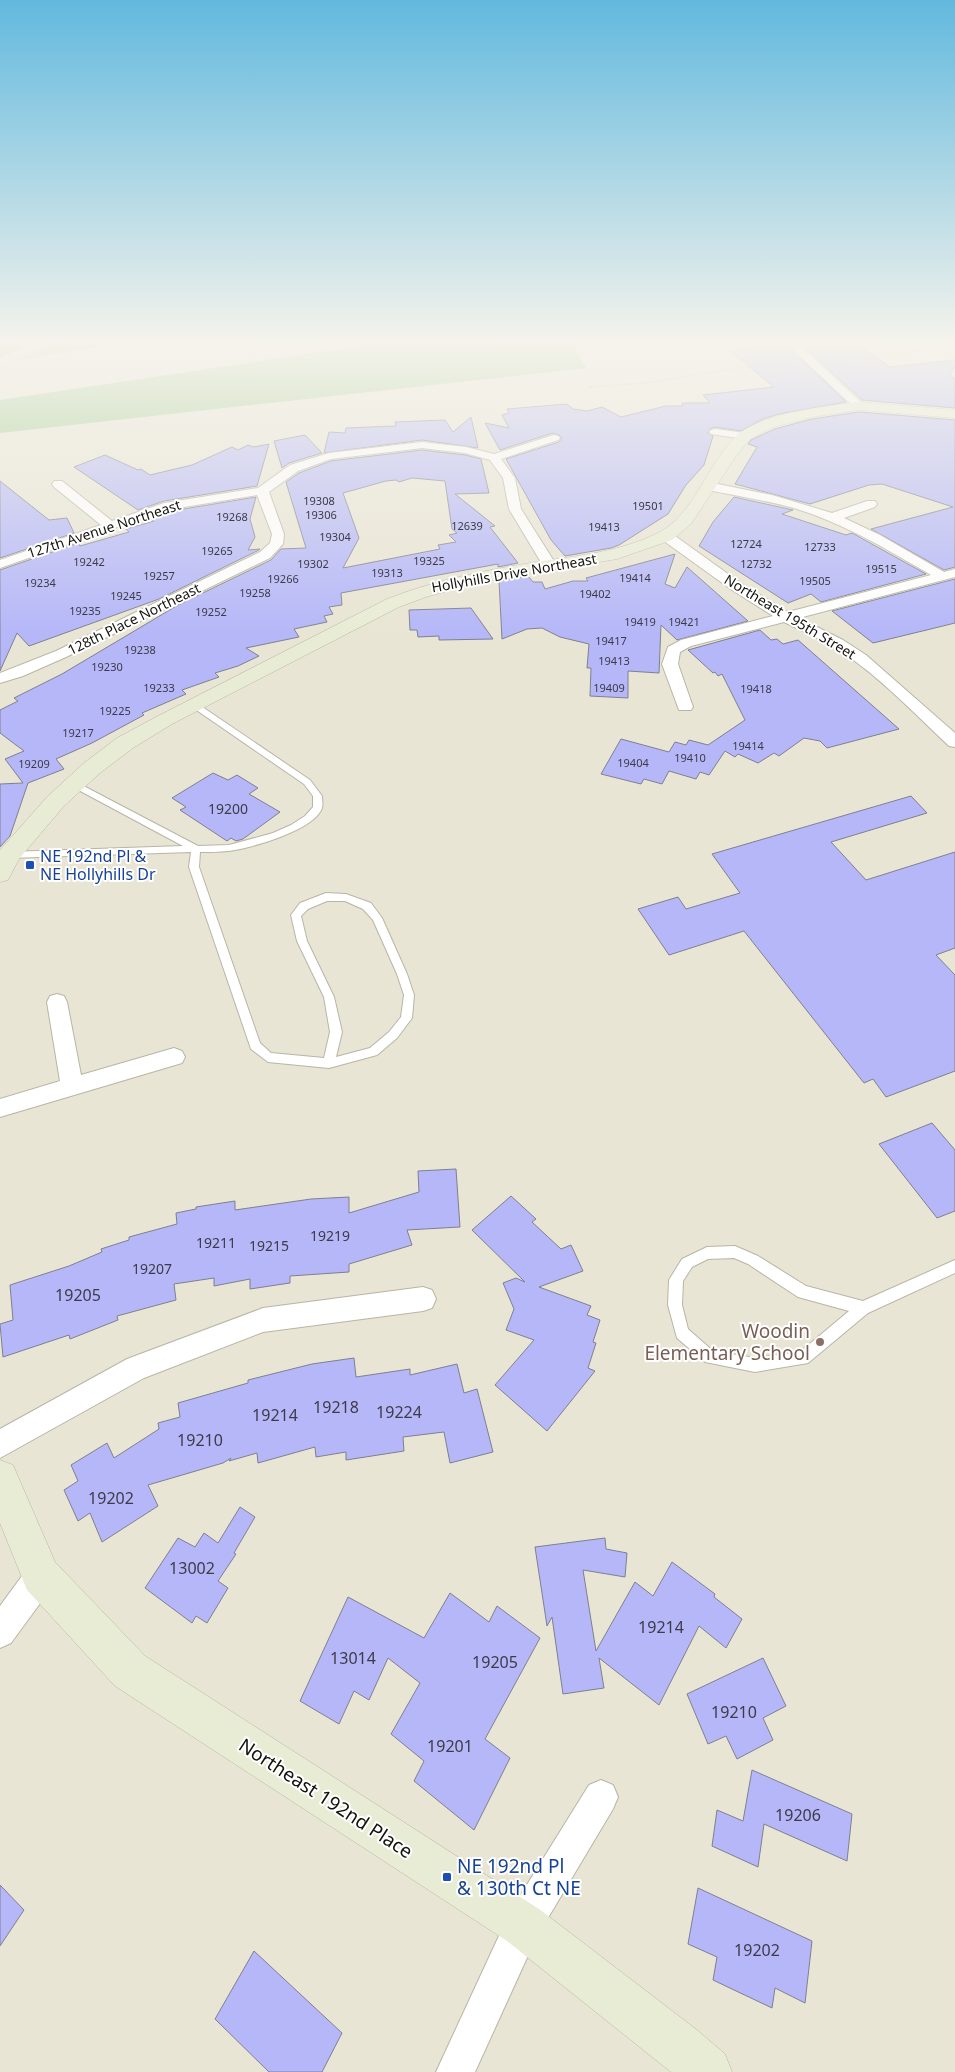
<svg xmlns="http://www.w3.org/2000/svg" width="955" height="2072" font-family="'Noto Sans',sans-serif">
<style>
.green{fill:#9ac987}
.building{fill:#b5b7f8;stroke:#7e808f;fill-rule:evenodd}
.lines{fill:none;stroke-linecap:round;stroke-linejoin:round}
.lane-casing{stroke:#b9b5a5;stroke-width:2}
.street-casing{stroke:#b9b5a5;stroke-width:2}
.secondary-casing{stroke:#b9b5a5;stroke-width:1}
.path{stroke:#969387;stroke-width:2;stroke-dasharray:0.5 2;stroke-linecap:butt}
.lane{fill:#fff;fill-rule:evenodd}
.street{fill:#fff;fill-rule:evenodd}
.secondary{fill:#e9ecd5;fill-rule:evenodd}
.transit-dot{fill:#1a4fb4;stroke:#fff;stroke-width:2}
.education-dot{fill:#8d6e63;stroke:#fff;stroke-width:2}
.labels{text-anchor:middle;stroke-width:4;stroke-linejoin:round;paint-order:stroke}
.far-number-label{font-size:11px;fill:#3c3b47}
.far-street-label{font-size:14px;fill:#13120c;stroke:#fff}
.number-label{font-size:14px;fill:#3c3b47}
.transit-label{font-size:16px;fill:#164399;stroke:#fff;text-anchor:start}
.near-number-label{font-size:16px;fill:#3c3b47}
.near-education-label{font-size:19px;fill:#785e54;stroke:#fff;text-anchor:end}
.near-street-label{font-size:19px;fill:#13120c;stroke:#fff}
.near-transit-label{font-size:19px;fill:#164399;stroke:#fff;text-anchor:start}
</style>
<rect width="100%" height="100%" fill="#e8e5d4"/>
<!-- green -->
<path class="green" d="M0,344H120L0,362Z
M375,344H579L574,348L586,368L0,433V400Z"/>
<!-- building -->
<path class="building" d="M785,344L846,402L779,414L763,419L741,431L715,427L710,429L708,433L713,436L704,465L686,485L668,514L619,545L611,548L565,556L551,540L506,459L559,442L562,438L559,435L553,433L500,450L485,423L509,428L502,415L509,413L507,409L567,404L573,409L587,411L602,407L621,417L666,406H683L682,403H710L703,395L774,387L730,351Z
M801,344H858L890,367L955,360V367L950,375L955,379V408L862,400Z
M859,412L955,420V567L944,570L871,529L953,507L882,484L869,485L810,504L735,484L757,447L748,444L751,440L775,429L812,419Z
M471,417L478,448L422,440L324,453L329,432L345,433L346,428L396,426L395,422L445,420L453,432Z
M305,435L322,453L289,463L282,468L274,441Z
M269,444L257,486L164,501L138,510L74,467L105,455L138,470L141,469L150,475L192,465L232,447L238,450L248,445L254,447Z
M422,450L465,455L481,459L489,493L455,494L495,526L490,527L518,563L498,567V564L341,593L342,605L329,607L333,614L324,616L327,622L294,629L299,637L246,648L259,656L238,666L215,673L219,677L182,690L186,694L142,713L144,715L92,743L56,759L64,769L28,783L10,836L0,847V784L23,783L5,759L24,751L0,733V710L18,701L14,698L62,674L178,605L271,560L281,549L306,548L286,482L299,473L331,461ZM412,478L445,481L452,529L457,533L449,535L456,542L438,545L440,549L343,568L359,538L343,493L386,481L396,480L399,482Z
M0,481L49,520L67,518L74,533L0,558Z
M256,497L250,519L255,537L248,550L260,549L259,550L159,599L29,646L17,633L0,671V570L78,543L80,546L129,532L126,529L154,521L149,518L166,512Z
M734,497L793,510L782,514L846,535L852,533L926,574L821,602L811,594L788,603L699,546L713,522Z
M675,554L665,584L675,588L687,567L748,621L677,640L661,625L659,673L628,671V698L590,696L591,668H587L589,644L560,637L542,628L527,629L502,639L499,581L528,576L533,582H542L545,589L573,581H588L586,578Z
M955,579V623L943,626L873,643L832,611Z
M471,608L493,639L439,640V636L418,637L417,630H410L409,610Z
M760,630L771,640L777,639L783,644L798,640L899,729L827,748L820,741L804,738L779,756L774,753L758,763L738,754L735,757L725,751L709,775L700,772L696,779L669,771L662,784L644,779L641,784L601,774L621,739L669,752L675,742L686,745L689,740L708,745L745,720L722,674L718,676L715,672L713,673L688,650Z
M213,773L228,780L237,775L258,788L249,794L280,812L243,839L236,841L231,838L227,841L180,810L186,807L172,798Z
M911,796L927,813L831,842L866,880L955,852V948L936,955L955,975V1071L886,1097L873,1079L864,1083L744,931L669,955L638,909L678,897L686,909L740,893L712,854Z
M932,1123L955,1150V1211L937,1218L879,1144Z
M456,1169L460,1227L407,1230L412,1245L349,1264V1272L290,1276V1283L250,1289V1279L214,1286V1278L174,1284L176,1300L117,1316L118,1320L70,1339L69,1335L3,1357L0,1324L13,1320L10,1285L69,1266L102,1252L101,1249L129,1240V1237L177,1224L176,1213L196,1209V1207L235,1201V1210L311,1199L349,1197V1213L419,1192L418,1171Z
M511,1196L536,1219L532,1222L561,1249L571,1245L583,1271L539,1287L591,1306L587,1315L600,1320L593,1342L596,1343L588,1368L595,1371L547,1431L495,1385L534,1340L506,1330L514,1309L503,1283L516,1278L525,1282L472,1230Z
M354,1358L356,1377L410,1369V1375L457,1364L464,1393L477,1389L493,1452L450,1463L444,1432L403,1437L404,1451L346,1460V1452L316,1457L315,1447L258,1463L257,1453L229,1461L231,1458L223,1463L148,1485L158,1506L102,1542L90,1513L78,1521L64,1490L78,1481L71,1465L107,1443L114,1458L159,1429L158,1423L180,1417L178,1403L248,1383V1380L312,1364Z
M240,1507L255,1517L234,1553L236,1554L218,1581L228,1588L207,1623L196,1616L192,1623L145,1588L178,1538L195,1547L204,1533L218,1543Z
M605,1538L606,1549L627,1553L625,1577L583,1570L596,1651L635,1582L653,1596L672,1562L715,1594L714,1597L742,1619L726,1648L699,1626L659,1705L599,1658L604,1688L563,1694L552,1617L547,1626L535,1547Z
M450,1593L489,1622L497,1606L540,1638L485,1739L510,1758L474,1830L414,1781L424,1761L391,1734L420,1683L388,1658L369,1700L354,1691L339,1724L300,1701L348,1597L424,1638Z
M763,1658L786,1706L763,1718L773,1740L737,1759L726,1736L708,1744L687,1694Z
M752,1770L852,1814L847,1861L764,1824L758,1867L712,1846L717,1810L743,1821Z
M0,1885L24,1910L0,1946Z
M698,1888L812,1941L805,2003L775,1988L772,2008L713,1980L717,1957L688,1944Z
M254,1951L342,2033L322,2072H269L215,2019Z"/>
<g class="lines">
<!-- lane casing -->
<g class="lane-casing">
<path id="lane" d="M195,702L310,780L322,796C322,799 323,804 322,808C315,830 249,849 228,851C219,852 210,852 200,852L199,867L260,1043L271,1053L324,1058L330,1032L324,997L297,941L291,915L300,903L326,893L346,894L371,903L382,918L407,974L414,995L412,1018L397,1038L377,1055L329,1068L268,1062L251,1049L189,867L191,852L9,858L4,855L9,852L183,846L71,786L69,784L74,781L198,846L229,845L273,833L291,825L305,816L313,807V796L304,784L192,707V703ZM327,901H345L363,909L373,920L397,974L404,995L401,1017L389,1032L370,1048L336,1057L342,1032L334,997L307,941L301,916L308,909Z
M735,1246L758,1256L806,1286L863,1301L955,1260V1273L868,1313L808,1363L755,1372L705,1362L677,1338L668,1305L669,1280L682,1259L707,1247ZM734,1258L748,1264L798,1297L849,1311L800,1352L755,1358L713,1351L688,1329L682,1305L683,1281L692,1267L708,1259Z"/>
</g>
<!-- street casing -->
<g class="street-casing">
<path id="street" d="M787,344H798L863,404L864,406L863,408H855Z
M715,429L745,433L751,436L745,439L711,434L709,432L711,430Z
M554,435L558,436L560,438L558,440L501,459L515,478L521,509L557,566L555,569H545L509,509L503,478L490,460L465,453L422,448L331,459L298,471L269,492L284,534L283,544L270,558L66,657L23,676L0,683V673L56,651L260,552L270,543L272,534L257,495L166,510L0,568V560L101,525L54,487L52,484L54,481H62L112,521L164,503L258,488L290,465L329,453L422,442L466,447L494,454Z
M708,482L772,495L832,513L867,501H875L877,504L875,507L844,518L880,535L944,572L955,569V577L799,618L843,640L866,655L955,733V747L949,746C914,713 879,676 839,650C822,639 802,631 784,622L691,646L680,652L678,664L693,707L691,710H679L662,664L668,647L681,640L773,616L732,590L661,539L660,536L661,533H671L742,584L788,612L931,575C888,550 845,524 797,509C766,500 735,496 704,489L702,486L704,483Z
M57,994L64,996L67,1002L81,1075L174,1048L182,1051L185,1057L182,1063L0,1117V1099L60,1081L47,1002L50,996Z
M423,1287L432,1290L436,1299L432,1308L423,1311L263,1332L144,1378L0,1458V1429L127,1359L263,1308Z
M41,1561L52,1565L56,1576L52,1587L11,1643L0,1648V1606L30,1565Z
M601,1780L613,1785L618,1797L613,1809L536,1938L475,2072H436L510,1912L589,1785Z"/>
</g>
<!-- secondary casing -->
<g class="secondary-casing">
<path id="secondary" d="M32,344H49L47,347L0,367V358Z
M859,402L955,410V418L859,410L812,417L774,427L750,439L736,456L691,524L672,540L617,559L475,583L426,597L399,607L172,724L133,748L100,773L64,806L19,859L8,880L0,882V850L48,796L84,763L117,738L158,716L387,599C433,581 481,571 530,563C573,556 618,553 658,533C695,515 708,460 739,434C763,413 827,406 859,402Z
M0,1460L13,1465L55,1562L145,1656L539,1909L697,2030L725,2054L732,2072H671L507,1941L115,1686L27,1590L0,1523Z"/>
</g>
<!-- path -->
<path class="path" d="M834,360L955,346
M589,387L646,383L738,368L788,364"/>
<!-- lane -->
<use href="#lane" class="lane"/>
<!-- street -->
<use href="#street" class="street"/>
<!-- secondary -->
<use href="#secondary" class="secondary"/>
</g>
<!-- sky -->
<linearGradient id="sky" x2="0" y2="1"><stop stop-color="#62b9de"/><stop offset="0.54" stop-color="#f5f3ec"/><stop offset="1" stop-color="#f5f3ec" stop-opacity="0"/></linearGradient>
<rect width="955" height="634" fill="url(#sky)"/>
<!-- markers -->
<g class="transit-dot">
<rect x="25" y="860" width="10" height="10" rx="2.5"/>
<rect x="442" y="1872" width="10" height="10" rx="2.5"/>
</g>
<circle class="education-dot" cx="820" cy="1342" r="5"/>
<g class="labels">
<!-- far-number labels -->
<g class="far-number-label">
<text x="319" y="505">19308</text>
<text x="648" y="510">19501</text>
<text x="321" y="519">19306</text>
<text x="232" y="521">19268</text>
<text x="467" y="530">12639</text>
<text x="604" y="531">19413</text>
<text x="335" y="541">19304</text>
<text x="746" y="548">12724</text>
<text x="820" y="551">12733</text>
<text x="217" y="555">19265</text>
<text x="429" y="565">19325</text>
<text x="89" y="566">19242</text>
<text x="313" y="568">19302</text>
<text x="756" y="568">12732</text>
<text x="881" y="573">19515</text>
<text x="387" y="577">19313</text>
<text x="159" y="580">19257</text>
<text x="635" y="582">19414</text>
<text x="283" y="583">19266</text>
<text x="815" y="585">19505</text>
<text x="40" y="587">19234</text>
<text x="255" y="597">19258</text>
<text x="595" y="598">19402</text>
<text x="126" y="600">19245</text>
<text x="85" y="615">19235</text>
<text x="211" y="616">19252</text>
<text x="640" y="626">19419</text>
<text x="684" y="626">19421</text>
<text x="611" y="645">19417</text>
<text x="140" y="654">19238</text>
<text x="614" y="665">19413</text>
<text x="107" y="671">19230</text>
<text x="159" y="692">19233</text>
<text x="609" y="692">19409</text>
<text x="756" y="693">19418</text>
<text x="115" y="715">19225</text>
<text x="78" y="737">19217</text>
<text x="748" y="750">19414</text>
<text x="690" y="762">19410</text>
<text x="633" y="767">19404</text>
<text x="34" y="768">19209</text>
</g>
<!-- far-street labels -->
<g class="far-street-label">
<text transform="translate(104 529) rotate(-18)" y="5">127th Avenue Northeast</text>
<text transform="translate(514 573) rotate(-10)" y="5">Hollyhills Drive Northeast</text>
<text transform="translate(790 617) rotate(31)" y="5">Northeast 195th Street</text>
<text transform="translate(134 619) rotate(-26)" y="5">128th Place Northeast</text>
</g>
<!-- number labels -->
<g class="number-label">
<text x="228" y="814">19200</text>
<text x="330" y="1241">19219</text>
<text x="216" y="1248">19211</text>
<text x="269" y="1251">19215</text>
<text x="152" y="1274">19207</text>
</g>
<!-- transit labels -->
<g class="transit-label">
<text x="40" y="862">NE 192nd Pl &amp;<tspan x="40" dy="18">NE Hollyhills Dr</tspan></text>
</g>
<!-- near-number labels -->
<g class="near-number-label">
<text x="78" y="1301">19205</text>
<text x="336" y="1413">19218</text>
<text x="399" y="1418">19224</text>
<text x="275" y="1421">19214</text>
<text x="200" y="1446">19210</text>
<text x="111" y="1504">19202</text>
<text x="192" y="1574">13002</text>
<text x="661" y="1633">19214</text>
<text x="353" y="1664">13014</text>
<text x="495" y="1668">19205</text>
<text x="734" y="1718">19210</text>
<text x="450" y="1752">19201</text>
<text x="798" y="1821">19206</text>
<text x="757" y="1956">19202</text>
</g>
<!-- near-education labels -->
<g class="near-education-label">
<text x="810" y="1338">Woodin<tspan x="810" dy="22">Elementary School</tspan></text>
</g>
<!-- near-street labels -->
<g class="near-street-label">
<text transform="translate(326 1798) rotate(33)" y="7">Northeast 192nd Place</text>
</g>
<!-- near-transit labels -->
<g class="near-transit-label">
<text x="457" y="1873">NE 192nd Pl<tspan x="457" dy="22">&amp; 130th Ct NE</tspan></text>
</g>
</g>
</svg>
